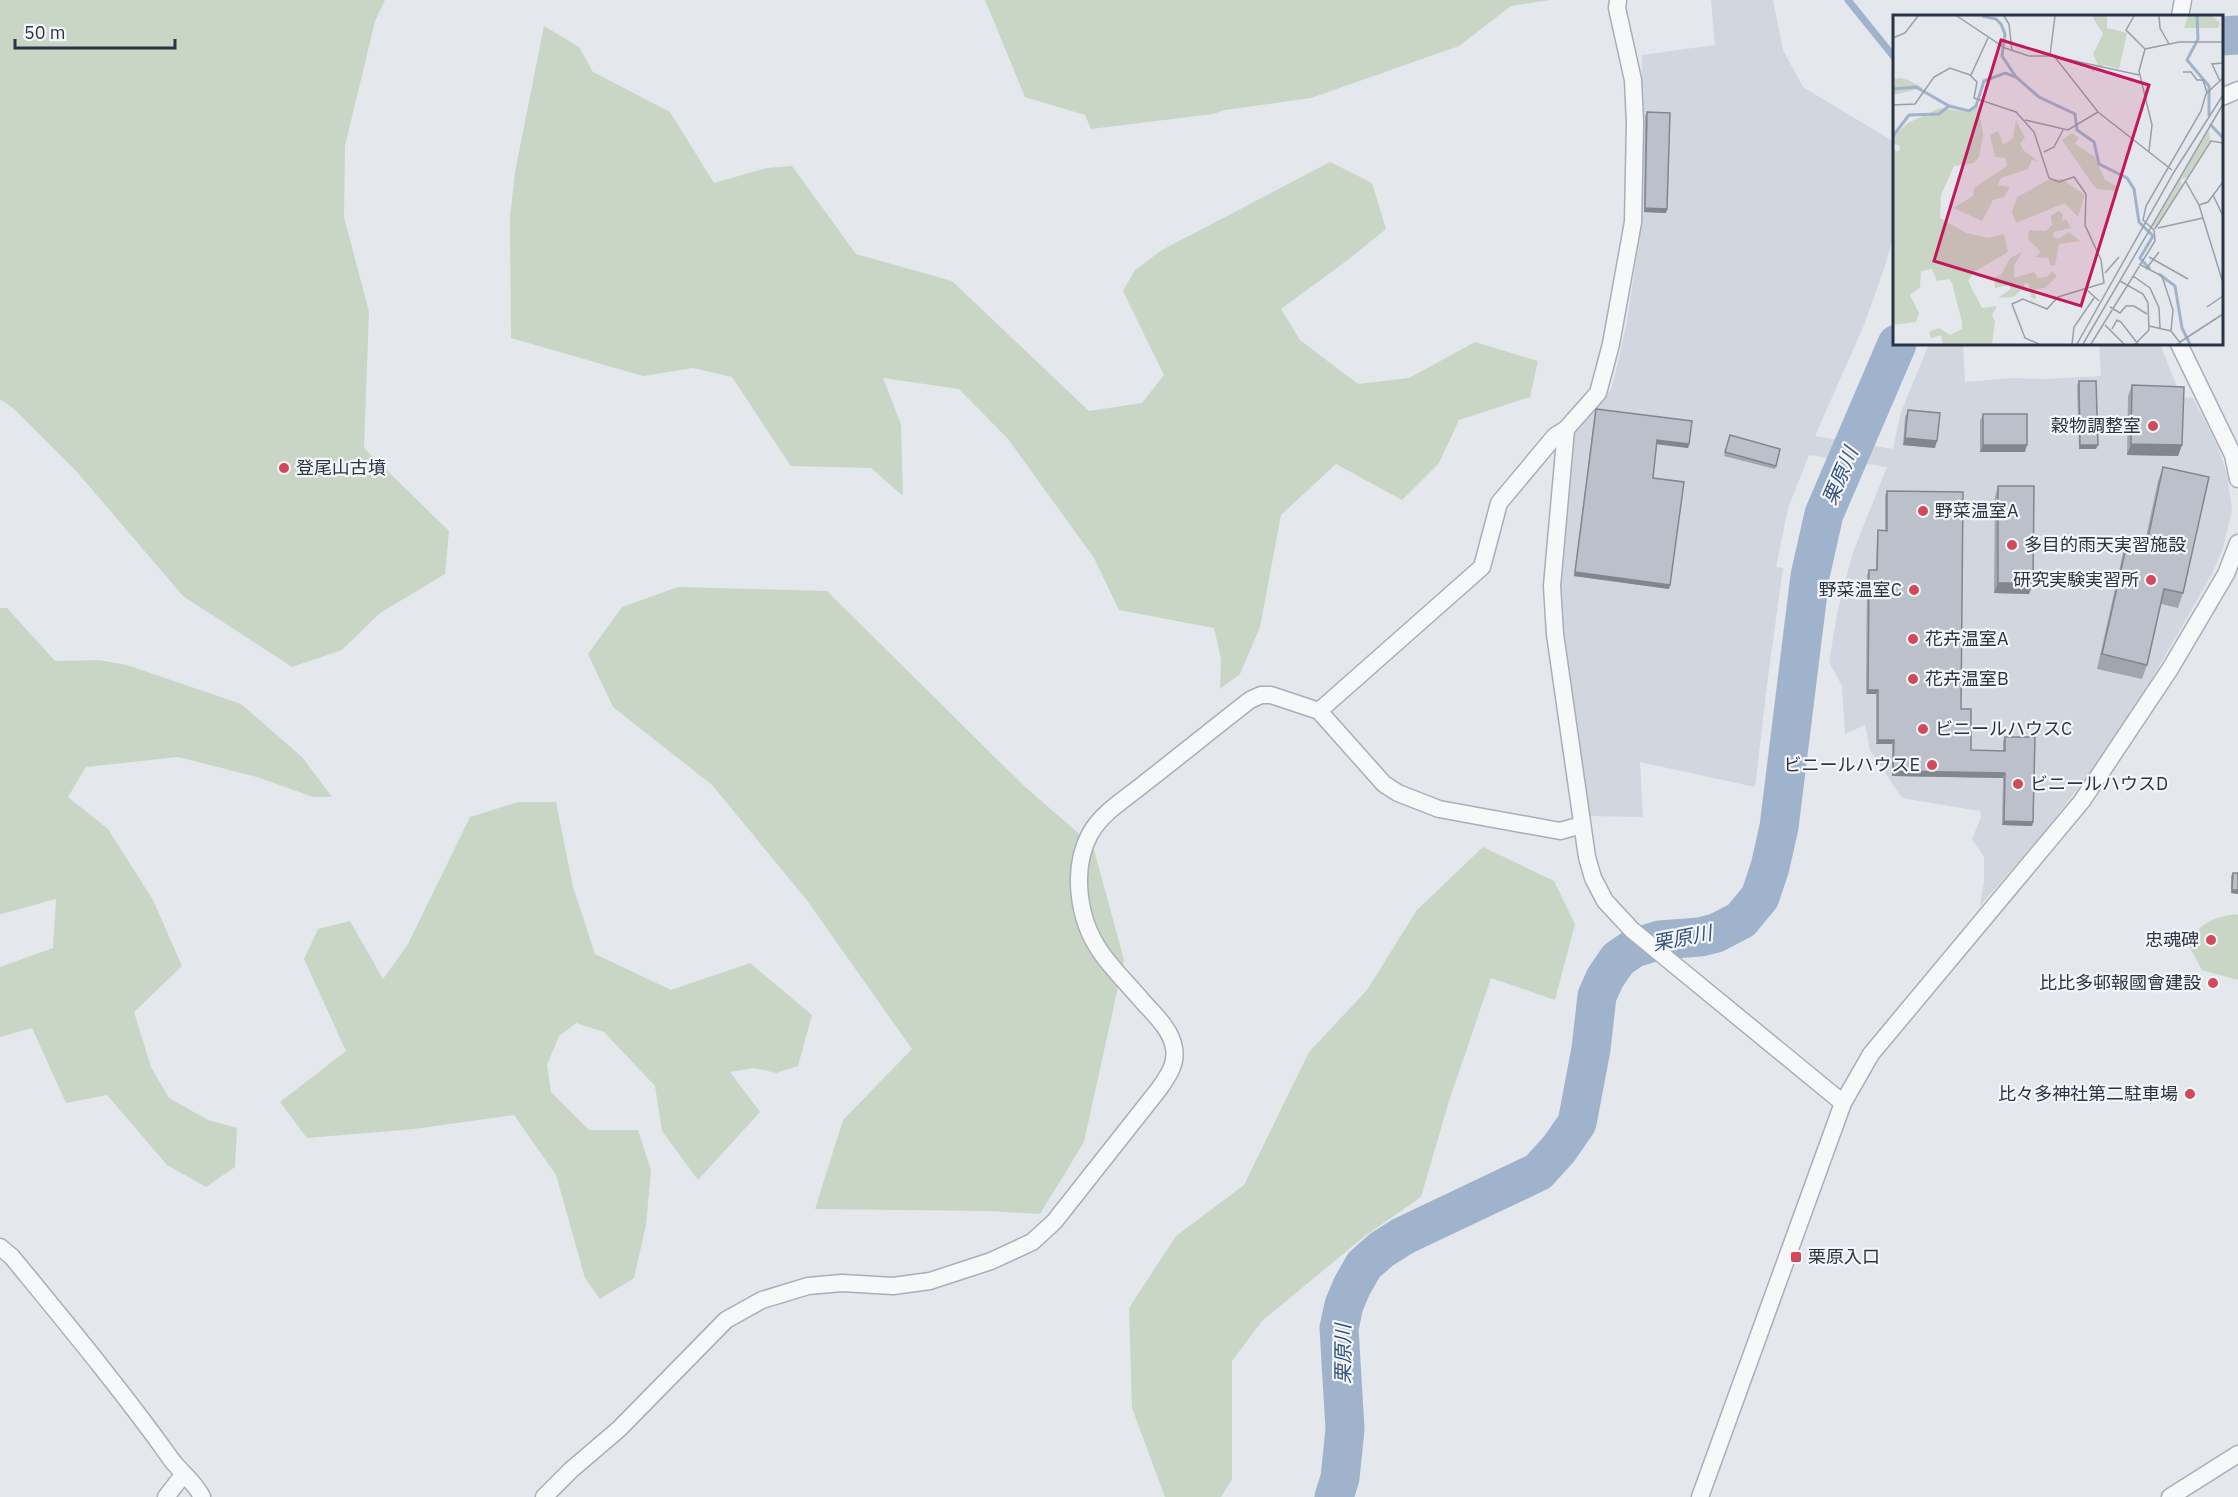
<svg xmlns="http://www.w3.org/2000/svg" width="2238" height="1497" font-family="'IBM Plex Sans','Noto Sans JP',sans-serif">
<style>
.built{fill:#d2d6de}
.green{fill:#c9d6c5}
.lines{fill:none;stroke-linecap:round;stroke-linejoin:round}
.stream{stroke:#9fb4cc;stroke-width:7}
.river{stroke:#9fb4cc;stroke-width:39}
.street-casing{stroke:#a9aeb7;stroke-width:19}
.street{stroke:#f7f8fa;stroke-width:16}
.wall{fill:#a1a5ae}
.shaded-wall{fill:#83868d}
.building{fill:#bbc0ca;stroke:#83868d;stroke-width:1.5}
.poi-dot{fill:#d1495b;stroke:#f4f6f9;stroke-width:2}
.labels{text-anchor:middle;stroke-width:4.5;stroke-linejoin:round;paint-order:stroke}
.poi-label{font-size:18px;fill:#2b3445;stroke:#f4f6f9;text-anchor:start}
.water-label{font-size:20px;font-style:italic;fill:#34527a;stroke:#f4f6f9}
.inset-river{fill:none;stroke:#9fb4cc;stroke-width:3}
.inset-road{fill:none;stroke:#9a9fa9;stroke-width:1.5}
.view{fill:#c2185b;fill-opacity:0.15;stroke:#c2185b;stroke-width:3}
.inset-edge{fill:none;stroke:#2b3445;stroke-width:3}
</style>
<rect width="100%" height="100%" fill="#e4e7ec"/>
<!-- built -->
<path class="built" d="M1711,0H1773L1783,50L1803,87L1894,142V234L1885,266L1864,325L1815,436L1893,449L1901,412L1929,344H1963L1965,382L2012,378L2045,379L2101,376L2099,344H2160L2181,397L2193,398L2218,447L2227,474L2232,510L2223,548L2212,574L2153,677L2103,757L2035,843L1980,906L1984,882V857L1972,839L1981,817L1980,811L1902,798L1870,750L1865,725L1845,734L1842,686L1829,662L1838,609L1853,552L1887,467L1809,455L1788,508L1776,567L1783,568L1768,677L1755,787L1640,762L1643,817L1588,816L1563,626L1560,573L1571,446L1575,433L1583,418L1605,399L1612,387L1626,327L1642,222L1639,201L1642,55L1715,45Z"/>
<!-- green -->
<path class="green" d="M0,0H385L375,21L345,146L344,217L369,312L364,448L449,531L445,574L380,613L342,650L292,667L183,596L77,472L13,408L0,399Z
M985,0H1550L1511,6L1459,46L1311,98L1225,110L1213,114L1091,129L1085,115L1025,97Z
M544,26L579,47L593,72L670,112L714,183L767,168L792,166L856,254L952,281L1089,411L1142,403L1164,375L1123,291L1135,270L1162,250L1330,162L1372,183L1386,229L1349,259L1281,309L1300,340L1358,384L1409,378L1475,342L1538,361L1530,397L1459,420L1439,463L1402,500L1336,464L1281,515L1260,627L1240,674L1220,689L1221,659L1214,628L1119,610L1094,558L1008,439L959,389L883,378L901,424L903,496L871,468L791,466L732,377L693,368L643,376L511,338L510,217L515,172Z
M678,587L827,591L1023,785L1093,846L1124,960L1084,1142L1040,1214L989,1211L815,1209L843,1120L912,1049L806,899L712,785L613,707L588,654L622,607Z
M0,608H7L55,661L99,660L127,665L241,704L302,757L332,797H313L257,777L178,757L86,767L68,797L108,829L153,900L182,966L134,1012L151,1067L169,1098L208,1120L237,1128L235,1167L206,1187L167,1165L107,1095L66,1103L32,1028L0,1037V967L53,948L56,899L1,914L0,913Z
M518,802H556L573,887L595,954L671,990L750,963L812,1015L798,1066L776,1073L754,1068L730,1072L760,1112L698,1180L662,1131L655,1086L604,1032L576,1023L559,1036L547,1065L551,1092L589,1130H638L651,1170L646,1225L634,1278L600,1299L585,1278L556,1175L514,1115L414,1129L307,1138L280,1102L346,1051L304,959L318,929L350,921L383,979L408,944L470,817Z
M1483,847L1554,881L1575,924L1555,1000L1491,978L1449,1101L1421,1197L1365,1236L1262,1321L1232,1361V1479L1221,1497H1165L1132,1408L1129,1308L1176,1236L1244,1185L1309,1052L1367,990L1417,910Z
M2235,914L2238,915V980L2202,970L2189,946C2199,922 2210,919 2235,914Z"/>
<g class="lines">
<!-- stream -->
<path class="stream" d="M1848,0L1894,57"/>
<!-- river -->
<path class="river" d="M2222,36L2238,35
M1334,1497L1340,1478L1345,1429L1339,1328L1344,1305L1352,1286L1364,1265L1381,1250L1403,1236L1538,1172L1559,1149L1577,1123L1591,1049L1597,996L1605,978L1618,959L1634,948L1660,940L1700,937L1716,933L1741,920L1760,897L1770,867L1779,827L1810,576L1824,514L1897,344"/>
<!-- street casing -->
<g class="street-casing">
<path id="street" d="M2180,16L2183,0
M2222,97L2238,90
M2179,344L2233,455L2238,479
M1566,429L1552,586L1555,634L1587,857L1593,878L1605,901L1632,930L1843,1103
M1319,711L1482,567L1499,503L1555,436L1566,429L1598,393L1611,344L1633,222L1635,123L1633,80L1617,8L1618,0
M0,1247L12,1257C66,1323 121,1389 171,1459C181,1473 195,1482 202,1497
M166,1497L183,1475
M544,1497L571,1470L619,1429L726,1320L762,1300L808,1286L842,1283L893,1286L930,1281L991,1261L1032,1242L1054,1222L1159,1089C1168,1076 1177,1064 1174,1048C1171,1030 1156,1016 1144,1003C1130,986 1112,969 1100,951C1078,919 1071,869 1090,834C1102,812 1127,798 1146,782C1181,755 1215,727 1250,700L1261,695H1271L1319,711L1384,784L1398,793L1439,809L1560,831L1582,825
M1700,1497L1843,1103L1871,1054L2082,801L2170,669L2226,574L2238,543
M2170,1497L2238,1454"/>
</g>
<!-- street -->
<use href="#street" class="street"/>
</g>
<!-- wall -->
<path class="wall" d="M1647,112L1667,209L1666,213L1644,212L1645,116Z
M2079,381L2096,449H2079L2077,385Z
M2132,385L2182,445L2178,456L2127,455L2128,396Z
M1596,409L1689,444L1688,448L1656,444L1653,478L1670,585L1669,589L1574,576L1595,412Z
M1908,410L1935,448L1903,445L1905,417Z
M1983,414L2025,452H1980V421Z
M1730,435L1776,466L1775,469L1724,456Z
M2163,467L2183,593L2178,608L2161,604L2147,665L2142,679L2097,669L2123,553L2128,539L2145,542L2158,481Z
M1998,486L2033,583L2029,594L1994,593L1995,497Z
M1887,491L1961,709L1971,750L2003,751V741L2005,737L2033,822L2032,826L2002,825L2003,778L1892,776V744H1876V694H1866L1867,575L1869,570H1876L1877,535L1878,530L1885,531V496Z
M2233,873H2238V894L2231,893V876Z"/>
<!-- shaded-wall -->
<path class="shaded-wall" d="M1645,208L1667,209L1666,213L1644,212Z
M1905,438L1937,441L1935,448L1903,445Z
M1657,440L1689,444L1688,448L1655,444Z
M2131,444L2182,445L2178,456L2127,455Z
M1983,445H2027L2025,452H1980Z
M2080,445H2098L2096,449H2079Z
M1575,572L1670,585L1669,589L1574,576Z
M1998,583H2033L2029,594L1994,593Z
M1868,690H1878L1876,694H1866Z
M1878,740H1894L1892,744H1876Z
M1893,771L2005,773L2003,778L1892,776Z
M2004,821L2033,822L2032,826L2002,825Z
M2232,890H2238V894L2231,893Z"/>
<!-- building -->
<path class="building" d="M1647,112L1670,113L1667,209L1645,208Z
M2079,381H2096L2098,445H2080Z
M2132,385L2184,387L2182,445L2131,444Z
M1596,409L1692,421L1689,444L1657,440L1653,478L1684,482L1670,585L1575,572Z
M1908,410L1940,413L1937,441L1905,438Z
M1983,414H2027V445H1983Z
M1730,435L1780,449L1776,466L1725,452Z
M2163,467L2209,477L2183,593L2164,589L2147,665L2102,654L2128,539L2147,543Z
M1998,486H2034L2033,583H1998Z
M1887,491L1963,492L1961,709H1971V750L2005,751V737H2035L2033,822L2004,821L2005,773L1893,771L1894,740H1878V690H1868L1869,570H1877L1878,530L1887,531Z
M2233,873H2238V890H2232Z"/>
<!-- markers -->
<g class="poi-dot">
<circle cx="2153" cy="426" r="6"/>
<circle cx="284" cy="468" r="6"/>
<circle cx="1923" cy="511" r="6"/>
<circle cx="2012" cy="545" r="6"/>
<circle cx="2151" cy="580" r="6"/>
<circle cx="1914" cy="590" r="6"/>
<circle cx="1913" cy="639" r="6"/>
<circle cx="1913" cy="679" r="6"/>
<circle cx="1923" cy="729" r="6"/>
<circle cx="1932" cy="765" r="6"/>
<circle cx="2018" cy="784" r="6"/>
<circle cx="2211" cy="940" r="6"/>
<circle cx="2213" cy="983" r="6"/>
<circle cx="2190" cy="1094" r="6"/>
<rect x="1790" y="1251" width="12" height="12" rx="3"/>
</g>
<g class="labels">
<!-- poi labels -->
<g class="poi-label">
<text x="2141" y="432" text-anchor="end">穀物調整室</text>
<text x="296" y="474">登尾山古墳</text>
<text x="1935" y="517">野菜温室A</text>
<text x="2024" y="551">多目的雨天実習施設</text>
<text x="2139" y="586" text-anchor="end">研究実験実習所</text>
<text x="1902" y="596" text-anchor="end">野菜温室C</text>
<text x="1925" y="645">花卉温室A</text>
<text x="1925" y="685">花卉温室B</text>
<text x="1935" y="735">ビニールハウスC</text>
<text x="1920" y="771" text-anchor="end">ビニールハウスE</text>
<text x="2030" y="790">ビニールハウスD</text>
<text x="2199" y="946" text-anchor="end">忠魂碑</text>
<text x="2201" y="989" text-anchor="end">比比多邨報國會建設</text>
<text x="2178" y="1100" text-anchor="end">比々多神社第二駐車場</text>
<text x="1808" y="1263">栗原入口</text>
</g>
<!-- water labels -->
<g class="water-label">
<text transform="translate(1840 476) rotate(-67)" y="7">栗原川</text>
<text transform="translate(1682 938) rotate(-11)" y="7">栗原川</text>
<text transform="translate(1343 1354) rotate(-90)" y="7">栗原川</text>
</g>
</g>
<!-- overview -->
<g transform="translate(1893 15)">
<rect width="330" height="330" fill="#e4e7ec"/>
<path d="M199,1H214V13L234,18L226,54L211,50L199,57L198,53L205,50L200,39L210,19ZM295,1H319L327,8L325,13H291ZM7,63L15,65L30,73L0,80V64ZM85,89L90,120L86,142L81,148L61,151L48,180L47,203L73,218L96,223L111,219L115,237L81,257L75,266L89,293L104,291L99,300L102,306L99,329H50L48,320L38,323L36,317L46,313L57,320L69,314V307L59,268L56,264L44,266L39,254L28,256L27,272L17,280L26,298L23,307L0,310V136H6L7,131L0,128V122L15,108L47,93L76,97ZM123,105L132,123L127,128L130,135L145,146L139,145L135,154L108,163L105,170L117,172L111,182L100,185L89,206L60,193L80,181L81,173L114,151L113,143L102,142L97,120L105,116L110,129L113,128L120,123ZM316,115L317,126L294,162L287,165L289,170L262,213L259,212ZM179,118L186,123L182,129L202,142L212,165L226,172L224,176L204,174L198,167L169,125ZM157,164H169L192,180L185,202L172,188L123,208L119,197L124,182ZM165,196L170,199L169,206L173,204L178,213L161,217L160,222L165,224L176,217L187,226L166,229L162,250L158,251L155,243L142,242L148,237L135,224V219L137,215L153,216L159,210L158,201ZM129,237L121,251V263L141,257L145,263L154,262L159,256L164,261L152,273L143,274V284L138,283L136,269L132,267L131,273L120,282L105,283L118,274L116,270L102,273L101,263L108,260L117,243Z" fill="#c9d6c5"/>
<path class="inset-river" d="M89,1L103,4L108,9L112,19L109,41L123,62L146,82L182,99L184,115L201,127L206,149L234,163L241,174L246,207L260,221L247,243L257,254M304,1L305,24L294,45L316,71V101M0,74L23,72L56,91M317,109L330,123M0,121L16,100L46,99L56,91L76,96L83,91L91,66L112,58L123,62M266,259L282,271L289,313L297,329"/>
<path class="inset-road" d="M64,1L112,33L136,41H161L205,97L279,155M111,1L116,9L119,36M241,1L233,15L252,34M266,1L267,13L276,29M0,23L12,18L25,1M252,34L246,56L259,110L256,136M252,34L286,27H330M157,40L162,1M164,42L246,60M290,57H298L304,65H310L314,78M78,60L95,23M327,66L319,49L330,48M0,90L22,89L41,62L57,53L77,60L84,67L81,83L123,97L141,117L156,163L166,167L181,162L193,179L192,210L208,245L211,268L165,282L154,294L130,284L119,289L132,323L146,329M132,105L175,115L205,97M151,137L161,132L170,115M293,167L306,190L330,268M320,180L330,201M306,190L315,187L330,167M265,213L310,203M262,214L318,126L330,128M256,242L295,264M246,249L269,261L280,295L278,316M253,254L266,237M212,258L226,242M240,261L257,273L266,293L267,313M227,266L250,279L255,288L256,315L242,329M192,273L206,286M217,292L227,298L233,291H241L254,299M314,292L330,281M212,310L231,329M256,311L278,316L288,329M219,314L224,305L228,307L245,329M179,329L181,312L201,283M184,329L281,157L330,80M190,329L330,89M198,329L262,226L261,215L250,205L253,191L308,96L313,79L330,63M284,329L330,299"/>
<path class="view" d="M108,25L256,70L188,291L41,246Z"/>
<rect width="330" height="330" class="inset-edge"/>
</g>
<!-- scale -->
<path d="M15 39v9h160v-9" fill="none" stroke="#2b3445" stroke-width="3"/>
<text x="24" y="39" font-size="18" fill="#2b3445" stroke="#f4f6f9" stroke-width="4.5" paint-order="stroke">50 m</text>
</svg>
